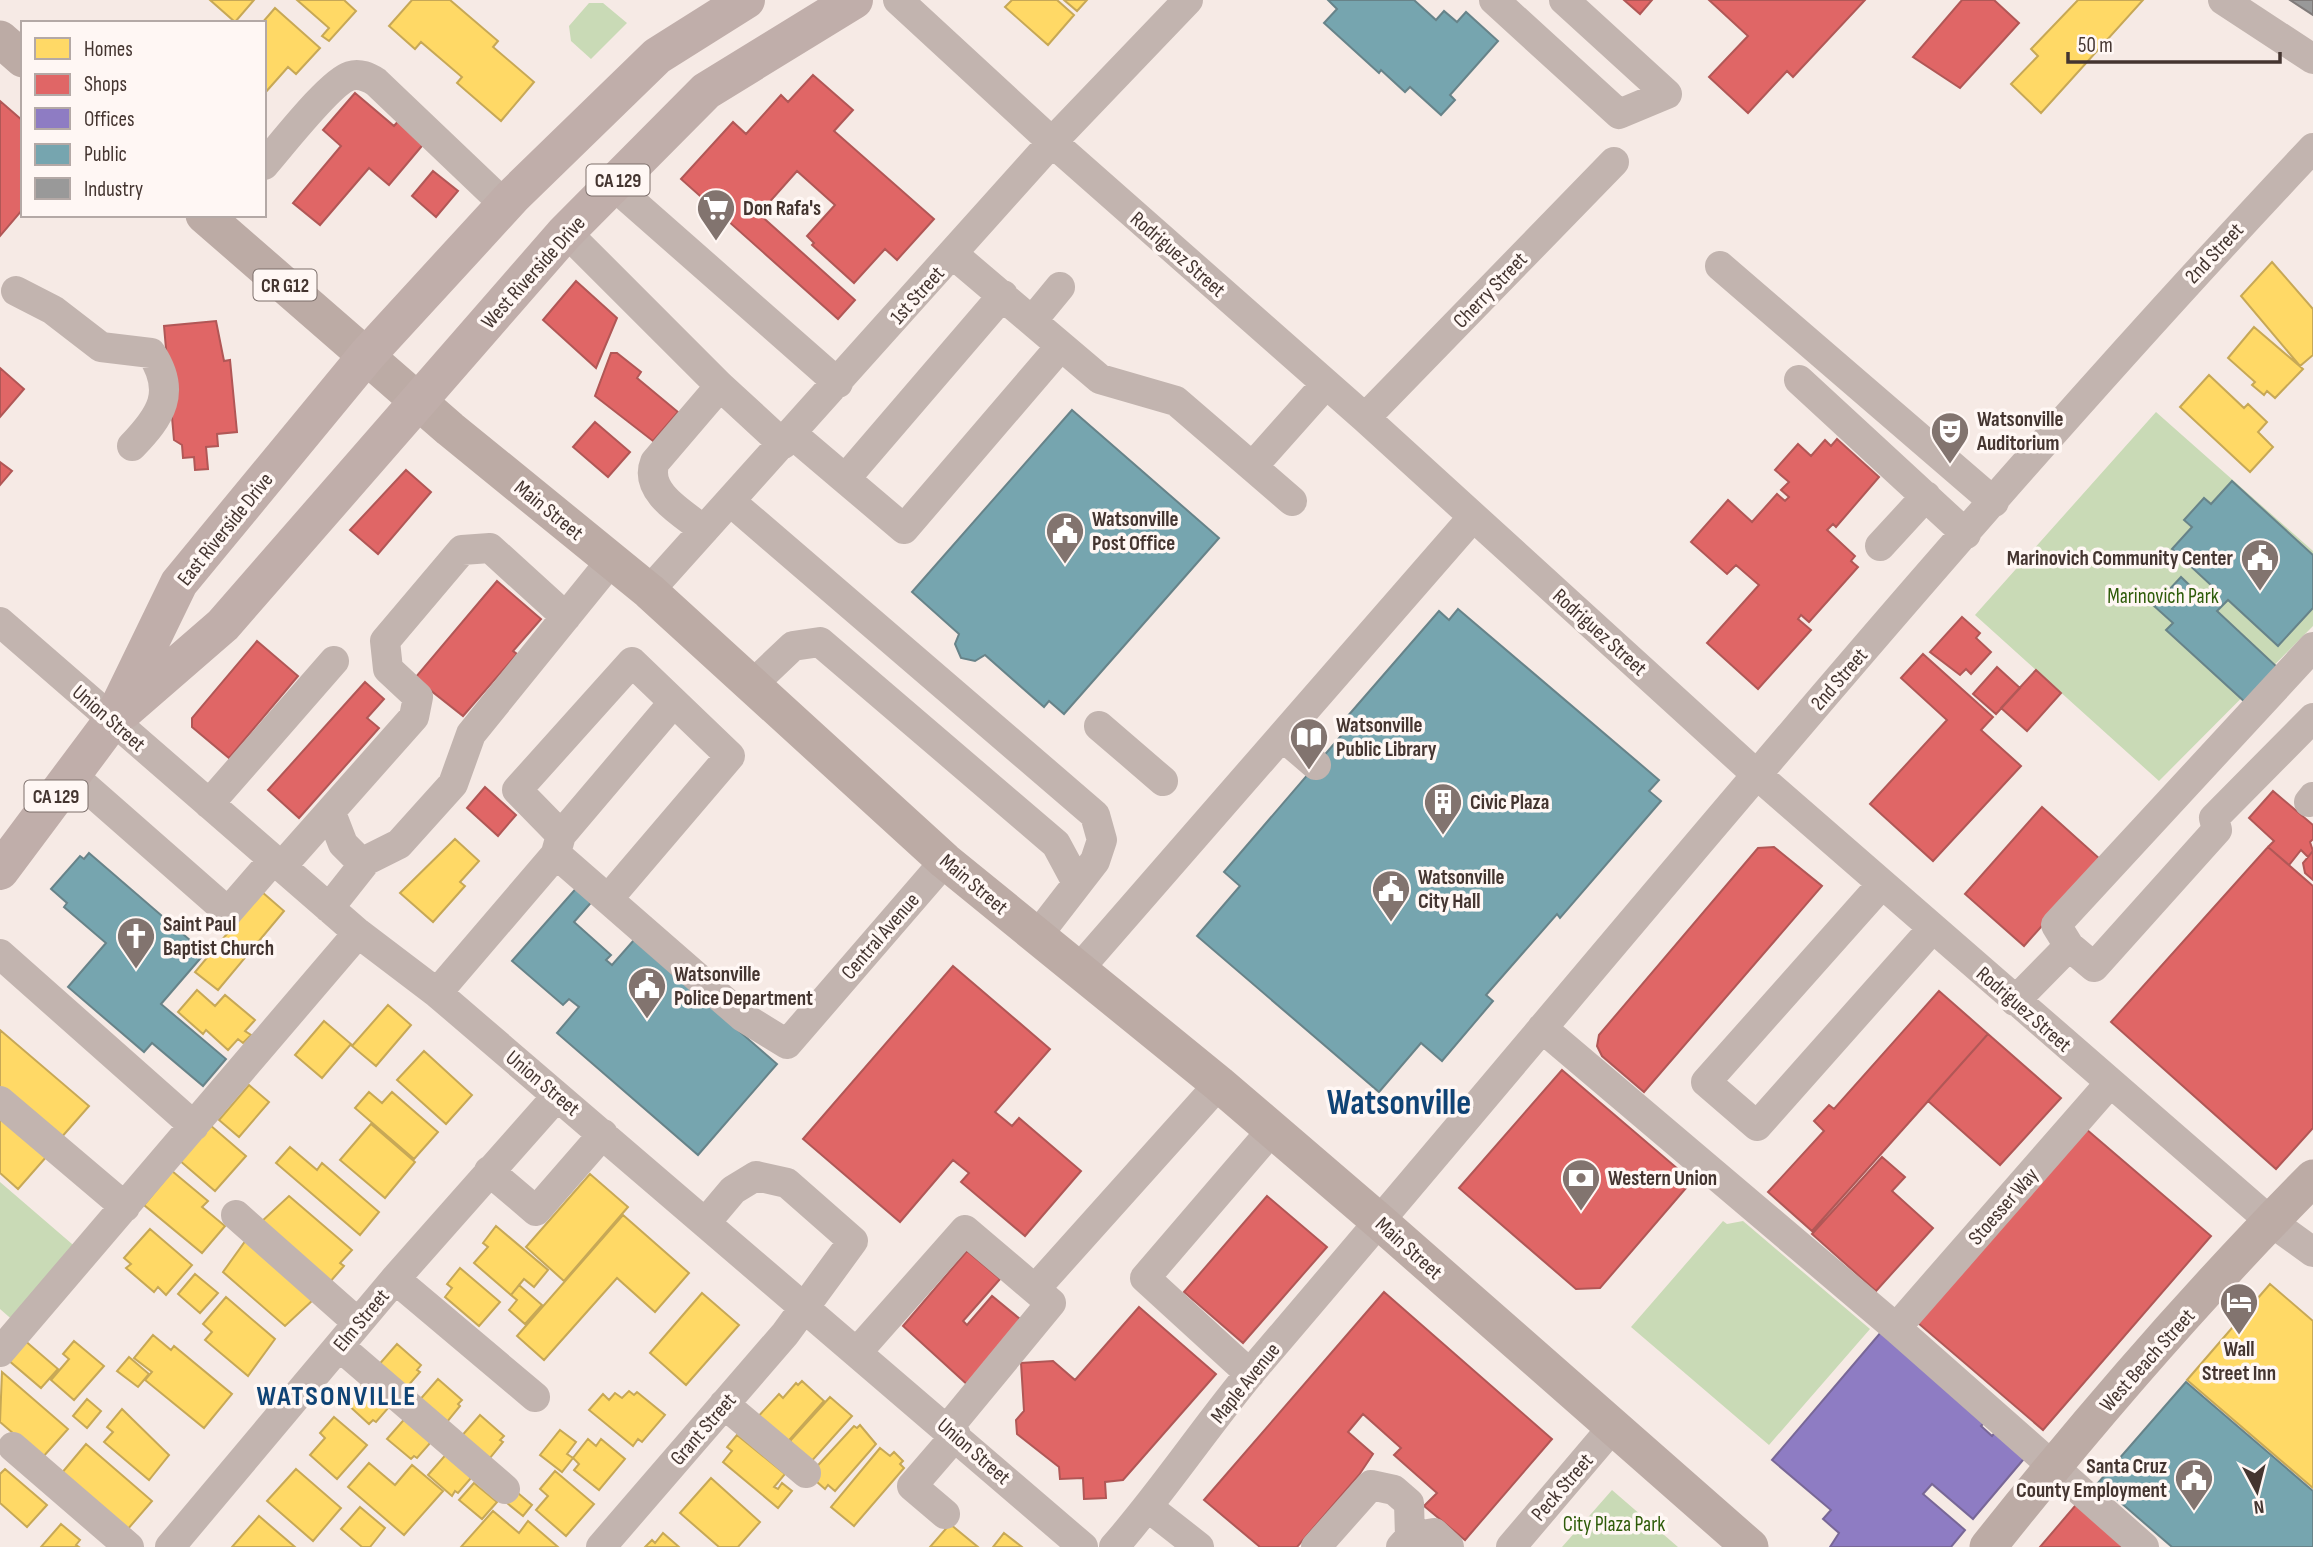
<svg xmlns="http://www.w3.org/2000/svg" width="2313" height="1547" font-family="'Sofia Sans Condensed',sans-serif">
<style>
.green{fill:#c9dab6}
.homes{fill:#ffd966;stroke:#c7a856;stroke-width:2}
.shops{fill:#e06666;stroke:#b15756;stroke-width:2}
.offices{fill:#8e7cc3;stroke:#786797;stroke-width:2}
.public{fill:#76a5af;stroke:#678389;stroke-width:2}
.industry{fill:#999;stroke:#807b7a;stroke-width:2}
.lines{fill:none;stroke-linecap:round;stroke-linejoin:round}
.minor{stroke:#c2b4af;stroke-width:30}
.major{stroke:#bcaba5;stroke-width:37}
.highway{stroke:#c0aeaa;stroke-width:38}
.labels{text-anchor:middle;stroke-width:7;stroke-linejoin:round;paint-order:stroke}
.shield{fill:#fff7f4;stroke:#7c6f6b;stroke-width:2}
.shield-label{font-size:19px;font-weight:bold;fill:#443530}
.poi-label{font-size:21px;font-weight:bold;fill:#443530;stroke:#fff7f4;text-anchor:start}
.street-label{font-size:21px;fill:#443530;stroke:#fff7f4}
.park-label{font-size:21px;fill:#2f5c0a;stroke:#fff7f4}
.district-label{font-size:28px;font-weight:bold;letter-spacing:2px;fill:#0f4375;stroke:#fff7f4}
.town-label{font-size:35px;font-weight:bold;fill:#0f4375;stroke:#fff7f4}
</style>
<rect width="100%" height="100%" fill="#f6eae5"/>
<!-- green -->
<path class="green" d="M589,3H603L627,23L591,59L571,41L569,26Z
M2156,412L2313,551V626L2159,781L1975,615Z
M0,1182L79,1250L16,1323L0,1309Z
M1723,1221L1727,1224L1743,1221L1870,1329L1769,1445L1631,1327Z
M1612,1490L1678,1547H1562Z"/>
<!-- homes -->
<path class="homes" d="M210,0H254L235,22Z
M297,0H344L356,11L329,41L322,36L329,28Z
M412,0H450L498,41L493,47L534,82L501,121L457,83L462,77L421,42L415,49L389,26Z
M1012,0H1057L1074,15L1048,45L1005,7Z
M1064,0H1087L1077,11Z
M2078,0H2143L2041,113L2011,84L2038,56L2031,49Z
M275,8L320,48L296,74L288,67L264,94V23H262Z
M2272,262L2313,309V355L2300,366L2241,296Z
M2254,327L2303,369L2275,398L2267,391L2264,395L2252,385L2255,382L2228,358Z
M2209,375L2244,408L2248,404L2267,422L2258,432L2273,447L2250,472L2180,407Z
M455,839L479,861L460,882L465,886L433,922L400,893Z
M262,892L284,911L218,990L195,972Z
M197,990L215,1006L225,995L255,1020L245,1031L251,1035L243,1043L238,1039L228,1050L206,1030L203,1034L178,1012Z
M388,1005L411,1025L376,1066L352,1046Z
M324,1021L351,1044L322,1078L295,1055Z
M0,1030L89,1106L60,1139L0,1087Z
M424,1051L472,1095L446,1124L397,1080Z
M249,1085L269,1102L239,1137L219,1120Z
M369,1092L382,1103L392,1092L438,1132L414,1159L355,1108Z
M0,1115L47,1156L18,1189L0,1173Z
M371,1124L415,1162L385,1198L340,1160Z
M210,1125L246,1156L215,1191L179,1160Z
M290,1147L317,1170L322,1163L379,1212L360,1235L276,1163Z
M172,1171L208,1201L202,1207L225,1226L202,1253L144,1205Z
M590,1174L628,1207L564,1281L526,1247Z
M289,1196L352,1250L340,1263L344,1266L329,1283L260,1223Z
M623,1215L689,1273L655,1312L617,1278L544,1360L517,1336Z
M496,1226L548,1270L534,1287L524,1279L511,1295L474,1263L488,1247L483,1243Z
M150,1229L192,1265L166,1295L158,1287L154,1292L126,1268L131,1264L124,1258Z
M246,1240L314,1299L285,1326L223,1272Z
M460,1268L500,1302L479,1326L445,1297L452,1288L447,1284Z
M195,1274L218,1293L200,1313L178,1294Z
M2270,1284L2313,1321V1488L2187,1380Z
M519,1285L542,1305L525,1324L509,1310L517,1300L511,1295Z
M702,1293L739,1325L686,1385L650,1353Z
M226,1297L275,1339L248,1376L205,1340L212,1332L203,1324Z
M153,1335L171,1350L174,1346L232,1394L204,1428L145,1380L152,1372L134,1358Z
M23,1339L58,1369L41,1388L7,1359Z
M74,1341L104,1366L74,1400L51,1380L69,1359L63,1354Z
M397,1344L421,1365L417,1370L420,1372L407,1387L376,1368Z
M129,1357L149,1374L138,1387L117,1371Z
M2,1372L68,1429L42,1458L0,1422Z
M367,1379L389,1407L376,1422L373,1420L369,1424L346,1403Z
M438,1379L462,1400L458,1404L460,1406L447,1422L417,1403Z
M802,1381L824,1401L783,1447L754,1421L779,1394L783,1398L796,1383L798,1385Z
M629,1391L634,1395L637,1392L665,1415L642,1442L638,1439L633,1446L589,1410L603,1394L609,1400L615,1393L622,1398Z
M830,1397L852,1416L809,1464L790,1441Z
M87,1399L101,1411L87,1428L73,1416Z
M122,1409L169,1455L149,1480L104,1442L113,1432L107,1427Z
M408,1415L431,1442L417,1458L414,1456L411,1459L387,1439Z
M480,1415L504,1436L500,1440L503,1442L490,1458L459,1439Z
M334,1417L367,1445L337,1479L310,1455L325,1438L320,1433Z
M860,1425L876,1444L835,1491L828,1485L825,1489L809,1475L854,1426L857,1428Z
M560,1430L576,1442L567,1454L573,1458L562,1472L540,1455Z
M737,1435L785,1474L774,1487L778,1489L782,1483L792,1491L778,1508L723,1462L732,1451L727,1447Z
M588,1439L596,1446L601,1439L625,1459L599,1490L574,1470L579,1464L573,1458Z
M86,1444L152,1501L127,1530L61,1474Z
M880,1448L890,1456L894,1452L903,1461L900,1464L904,1468L854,1526L831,1507Z
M449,1451L471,1478L458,1493L455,1491L452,1496L428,1475Z
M369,1463L395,1485L412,1465L443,1491L404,1535L348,1487Z
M5,1469L47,1505L27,1527L0,1503V1474Z
M296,1469L341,1508L313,1541L267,1501Z
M555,1471L594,1504L566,1536L536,1510L548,1496L540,1489Z
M711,1478L760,1522L738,1547H719L680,1513Z
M474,1483L497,1502L482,1519L459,1500Z
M512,1488L532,1505L523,1516L502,1499Z
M360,1507L385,1528L370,1547H362L341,1529Z
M493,1511L519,1533L528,1521L558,1547H461Z
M259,1516L295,1547H232Z
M61,1524L80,1540L76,1545L79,1547H41Z
M950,1524L978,1547H930Z
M663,1533L679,1547H645L652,1540L655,1543Z
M1004,1533L1022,1547H993Z"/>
<!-- shops -->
<path class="shops" d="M1624,0H1652L1640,14Z
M1709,0H1865L1793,77L1787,71L1748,113L1709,77L1748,36Z
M1962,0H1994L2019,23L1960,88L1913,57Z
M813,75L853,110L834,131L934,219L897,260L885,249L854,283L812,245L814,243L807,236L835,205L797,171L759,214L855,300L838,319L681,179L733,122L746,134L781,95L788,102Z
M355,93L394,126L400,119L426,141L389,185L369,168L320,225L293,203L341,146L323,130Z
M0,101L23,121V209L0,236Z
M433,171L458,191L436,217L412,196Z
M576,281L617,318L596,368L543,320Z
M216,321L224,361L230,360L237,432L217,434L218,446L206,447L208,469L195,470L194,457L183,458L182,445L174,440L164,326Z
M611,353H617L641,372L637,378L678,412L653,441L595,396Z
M0,368L24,389L0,417Z
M595,422L630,452L608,477L573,447Z
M1837,439L1879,477L1836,527L1833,524L1827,530L1855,556L1851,561L1858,567L1809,622L1801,615L1798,619L1811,630L1758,689L1707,643L1759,585L1736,565L1727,574L1691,542L1728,500L1752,522L1777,494L1785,501L1789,497L1781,490L1789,482L1775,470L1798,444L1811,456L1825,440L1831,446Z
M0,462L12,471L0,485Z
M406,470L431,492L378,554L350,530Z
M497,581L541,619L513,651L517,654L463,716L415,678Z
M1962,617L1980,633L1976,638L1991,652L1971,674L1966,669L1960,675L1930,652Z
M257,641L298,676L229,758L192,727V718Z
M1923,654L1993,717L1981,730L2021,766L1933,861L1870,804L1947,720L1901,678Z
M1997,667L2020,688L1996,714L1973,694Z
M2036,670L2061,693L2027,731L2001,708Z
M365,682L384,699L367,718L379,728L299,818L268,790Z
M485,787L516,815L498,836L467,808Z
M2273,791L2313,825V839L2310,842L2313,851L2308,857L2301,850L2289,865L2268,847L2274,841L2249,818Z
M2042,807L2101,860L2024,946L1965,894Z
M1774,847L1822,886L1644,1092L1602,1056L1597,1046L1599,1035L1758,848Z
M2268,847L2313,886V1128L2276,1169L2111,1022Z
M2313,851V880L2305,873L2303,863Z
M953,966L1050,1049L995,1112L1012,1126L1019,1118L1081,1171L1025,1236L961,1182L969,1173L953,1160L900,1222L803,1139Z
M1939,991L1988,1034L1812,1231L1768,1192L1824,1131L1814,1121L1829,1105L1834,1109Z
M1988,1034L2061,1098L2000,1165L1928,1101Z
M1562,1070L1692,1181L1600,1288L1576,1289L1459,1188Z
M2086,1129L2211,1236L2043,1430L1918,1323Z
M1882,1157L1905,1177L1892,1191L1933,1228L1876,1291L1812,1234Z
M1267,1196L1327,1247L1243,1343L1184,1292Z
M967,1251L1000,1279L963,1321L967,1325L992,1296L1020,1319L971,1388L903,1326Z
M1384,1292L1552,1439L1465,1540L1424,1506L1437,1493L1394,1455L1401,1448L1363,1414L1348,1432L1373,1454L1359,1475L1297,1547H1260L1204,1500Z
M1139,1307L1216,1374L1123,1480L1105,1482L1106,1498L1084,1499L1083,1478L1060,1479L1059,1467L1017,1434L1016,1420L1024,1411L1021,1363L1053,1361L1075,1380Z
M2081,1499L2137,1547H2040Z"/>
<!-- offices -->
<path class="offices" d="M1882,1331L1987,1420L1981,1426L1992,1436L1998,1429L2028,1454L1973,1519L1932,1484L1923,1494L1965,1530L1951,1547H1830L1839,1533L1823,1519L1831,1510L1772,1460Z"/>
<!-- public -->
<path class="public" d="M1328,0H1414L1436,20L1444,11L1457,22L1466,12L1498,41L1450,95L1455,100L1441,115L1410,87L1405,92L1381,70L1379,73L1324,23L1337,9Z
M1072,410L1219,538L1064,714L1049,701L1044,707L985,655L975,661L961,658L955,644L959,634L912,592Z
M2232,481L2313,555V608L2278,646L2228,600L2217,611L2278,668L2246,703L2166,630L2173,623L2154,606L2181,577L2202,597L2212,586L2172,549L2192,527L2184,520L2204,498L2211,504Z
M1458,609L1659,780L1649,791L1661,801L1560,918L1557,914L1486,995L1493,1001L1442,1061L1421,1043L1379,1092L1197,936L1240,886L1224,872L1346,730L1340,725L1439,611L1449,620Z
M89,853L205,953L161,1004L226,1059L203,1086L152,1043L144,1052L68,987L106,943L64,907L67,903L51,889L80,856L84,859Z
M580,884L595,898L574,922L611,955L606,960L612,965L634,940L777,1064L698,1155L557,1033L579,1007L569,999L563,1005L512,961Z
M2186,1382L2313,1491V1547H2172L2098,1483Z"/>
<!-- industry -->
<path class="industry" d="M2290,0H2313V15Z"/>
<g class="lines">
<!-- minor -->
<path class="minor" d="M898,0L1052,142L1365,418L1756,774L2270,1221L2313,1252
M1494,0L1619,114L1667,94L1564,0
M2223,0L2313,59
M264,165C280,147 330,82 350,76C360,73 368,77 376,82L505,205
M613,185L838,383
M566,232L720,386L783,444
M954,255L1100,379L1176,401L1292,501
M1720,266L1994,502
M16,291L53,310L101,347L151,353C177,392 161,416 132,446
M1003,295L845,479L904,529L1060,347
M1032,321L1060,287
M1799,380L1966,534
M1365,418L1614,162
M792,434L845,479
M1253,466L1326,384
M731,502L1095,815L1102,840L1095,861L1037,936
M704,530C684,514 643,492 655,462L720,386
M1880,546L1926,496
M649,591L1052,142L1188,0
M0,622L358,933L437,993L1083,1547
M2313,647L2056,925L2069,946L2094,967L2217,830L2214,818L2313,718
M752,685L793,646L820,642L1056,844L1077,883
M1099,726L1163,781
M1282,736L1316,765
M72,775L228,912L273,860
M2309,802L2313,797
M209,804L334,661
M331,813L343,844L363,864
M561,835L517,790L632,662L730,756L608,899
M556,853L561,835L673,703
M281,867L414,717L418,697L388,669L385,641L462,550L490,548L566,617
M1882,884L1706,1082L1757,1126L1932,929
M329,908L367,860L399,844L453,784L471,734L611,561
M0,954L194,1126
M1078,970L1473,517
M437,993L556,854L743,1017L787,1044L945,861
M2015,1001L2069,946
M1542,1028L1896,1328L2144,1547
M0,1101L125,1207
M489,1171L536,1211L603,1134
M236,1215L358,1323
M395,1279L535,1397
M1036,1288L1219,1084
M1896,1328L2110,1083
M339,1346L505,1489
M858,1351L965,1230L1051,1303L948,1428
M0,1352L358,933
M1250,1374L1145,1278L1272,1130
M724,1404L806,1473
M13,1447L129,1547
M1148,1507L1199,1547
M945,1514L912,1486L956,1435
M170,1547L395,1279L557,1096
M601,1547L785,1334L853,1241L787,1183L756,1176L733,1190L706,1222
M1114,1547C1165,1489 1207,1424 1257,1365C1606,957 1944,539 2313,148
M1316,1547L1371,1485L1394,1490L1409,1503L1410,1537
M1401,1547L1410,1537L1434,1533L1449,1547
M1511,1547L1612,1428"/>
<!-- major -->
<path class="major" d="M0,39L23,59
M204,215L450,429L649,591L945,861L1219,1084L1380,1222L1750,1547
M1988,1547C2090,1419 2198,1294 2313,1178"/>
<!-- highway -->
<path class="highway" d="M125,710L223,625L564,234L706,91L854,0
M0,871L112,721L179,583L367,355L513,196L657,56L746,0"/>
</g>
<!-- icons -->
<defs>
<g id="supermarket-pin" transform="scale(2.0125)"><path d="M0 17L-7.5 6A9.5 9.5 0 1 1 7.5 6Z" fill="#82746f" stroke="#fff7f4"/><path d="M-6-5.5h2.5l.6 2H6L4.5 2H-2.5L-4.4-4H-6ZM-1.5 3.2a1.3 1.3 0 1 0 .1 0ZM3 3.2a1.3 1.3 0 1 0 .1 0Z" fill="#fff"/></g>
<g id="theatre-pin" transform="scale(2.0125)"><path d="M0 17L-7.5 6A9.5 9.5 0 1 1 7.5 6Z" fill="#82746f" stroke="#fff7f4"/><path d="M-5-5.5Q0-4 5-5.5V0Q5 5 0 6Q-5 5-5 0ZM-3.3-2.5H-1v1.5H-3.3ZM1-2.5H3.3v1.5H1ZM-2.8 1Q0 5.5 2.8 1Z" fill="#fff"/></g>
<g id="civic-pin" transform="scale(2.0125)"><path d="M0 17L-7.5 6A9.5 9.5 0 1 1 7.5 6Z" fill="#82746f" stroke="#fff7f4"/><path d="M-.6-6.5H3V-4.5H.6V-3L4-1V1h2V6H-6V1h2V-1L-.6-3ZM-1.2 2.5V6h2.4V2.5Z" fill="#fff"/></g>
<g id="library-pin" transform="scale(2.0125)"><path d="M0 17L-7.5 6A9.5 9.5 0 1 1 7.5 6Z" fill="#82746f" stroke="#fff7f4"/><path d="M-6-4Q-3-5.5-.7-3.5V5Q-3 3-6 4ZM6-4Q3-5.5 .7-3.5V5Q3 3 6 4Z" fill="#fff"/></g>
<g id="building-pin" transform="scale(2.0125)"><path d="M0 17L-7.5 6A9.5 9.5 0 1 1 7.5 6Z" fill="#82746f" stroke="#fff7f4"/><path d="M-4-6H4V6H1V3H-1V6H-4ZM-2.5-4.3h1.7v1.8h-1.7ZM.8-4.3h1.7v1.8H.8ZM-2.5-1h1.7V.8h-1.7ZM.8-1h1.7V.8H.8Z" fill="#fff"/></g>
<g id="church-pin" transform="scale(2.0125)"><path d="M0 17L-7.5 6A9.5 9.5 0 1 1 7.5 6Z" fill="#82746f" stroke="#fff7f4"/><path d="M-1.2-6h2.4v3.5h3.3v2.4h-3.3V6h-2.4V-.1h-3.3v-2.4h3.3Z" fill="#fff"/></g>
<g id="bank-pin" transform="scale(2.0125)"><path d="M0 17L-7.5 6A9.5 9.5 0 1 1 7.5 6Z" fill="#82746f" stroke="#fff7f4"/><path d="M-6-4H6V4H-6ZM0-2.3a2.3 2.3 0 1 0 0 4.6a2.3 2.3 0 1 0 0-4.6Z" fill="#fff"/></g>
<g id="hotel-pin" transform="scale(2.0125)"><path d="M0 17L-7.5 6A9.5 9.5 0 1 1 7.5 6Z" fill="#82746f" stroke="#fff7f4"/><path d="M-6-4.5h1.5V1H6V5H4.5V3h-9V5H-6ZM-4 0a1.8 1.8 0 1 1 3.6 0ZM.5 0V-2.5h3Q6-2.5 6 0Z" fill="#fff"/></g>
</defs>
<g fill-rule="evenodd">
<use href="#supermarket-pin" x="716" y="208"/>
<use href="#theatre-pin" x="1950" y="431"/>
<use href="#civic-pin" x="1065" y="531"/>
<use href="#civic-pin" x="2260" y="558"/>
<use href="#library-pin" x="1309" y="737"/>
<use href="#building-pin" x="1443" y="802"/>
<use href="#civic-pin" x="1391" y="889"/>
<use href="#church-pin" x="136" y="936"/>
<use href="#civic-pin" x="647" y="986"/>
<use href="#bank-pin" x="1581" y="1178"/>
<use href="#hotel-pin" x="2239" y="1302"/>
<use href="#civic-pin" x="2194" y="1478"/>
</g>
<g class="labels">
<!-- shield labels -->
<g class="shield">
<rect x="586.5" y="164.5" width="63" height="31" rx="5"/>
<rect x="253.5" y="269.5" width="63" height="31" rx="5"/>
<rect x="24.5" y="780.5" width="63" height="31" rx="5"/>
</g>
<g class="shield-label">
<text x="618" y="187">CA 129</text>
<text x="285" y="292">CR G12</text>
<text x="56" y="803">CA 129</text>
</g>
<!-- poi labels -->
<g class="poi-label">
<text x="743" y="215">Don Rafa's</text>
<text x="1977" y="426">Watsonville<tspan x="1977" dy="24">Auditorium</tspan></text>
<text x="1092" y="526">Watsonville<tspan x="1092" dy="24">Post Office</tspan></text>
<text x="2233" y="565" text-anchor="end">Marinovich Community Center</text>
<text x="1336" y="732">Watsonville<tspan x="1336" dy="24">Public Library</tspan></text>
<text x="1470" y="809">Civic Plaza</text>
<text x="1418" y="884">Watsonville<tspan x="1418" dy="24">City Hall</tspan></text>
<text x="163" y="931">Saint Paul<tspan x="163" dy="24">Baptist Church</tspan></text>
<text x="674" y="981">Watsonville<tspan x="674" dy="24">Police Department</tspan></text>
<text x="1608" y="1185">Western Union</text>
<text x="2239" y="1356" text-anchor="middle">Wall<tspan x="2239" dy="24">Street Inn</tspan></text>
<text x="2167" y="1473" text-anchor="end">Santa Cruz<tspan x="2167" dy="24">County Employment</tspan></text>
</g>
<!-- street labels -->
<g class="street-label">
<text transform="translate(2214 253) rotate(-47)" y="7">2nd Street</text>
<text transform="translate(1178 254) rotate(41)" y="7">Rodriguez Street</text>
<text transform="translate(533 272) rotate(-48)" y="7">West Riverside Drive</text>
<text transform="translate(1490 290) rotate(-46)" y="7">Cherry Street</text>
<text transform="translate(917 295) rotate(-48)" y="7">1st Street</text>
<text transform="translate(549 510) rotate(39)" y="7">Main Street</text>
<text transform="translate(225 529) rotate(-51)" y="7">East Riverside Drive</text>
<text transform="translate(1600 632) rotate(42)" y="7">Rodriguez Street</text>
<text transform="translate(1839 679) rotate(-49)" y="7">2nd Street</text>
<text transform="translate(109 718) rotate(41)" y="7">Union Street</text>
<text transform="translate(974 884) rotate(40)" y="7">Main Street</text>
<text transform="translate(880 936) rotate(-49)" y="7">Central Avenue</text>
<text transform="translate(2024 1009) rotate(41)" y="7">Rodriguez Street</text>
<text transform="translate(543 1083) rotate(40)" y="7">Union Street</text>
<text transform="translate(2003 1206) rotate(-49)" y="7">Stoesser Way</text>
<text transform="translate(1409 1248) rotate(42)" y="7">Main Street</text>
<text transform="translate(361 1320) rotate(-50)" y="7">Elm Street</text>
<text transform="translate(2147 1360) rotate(-48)" y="7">West Beach Street</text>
<text transform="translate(1245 1383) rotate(-51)" y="7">Maple Avenue</text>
<text transform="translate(703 1429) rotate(-49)" y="7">Grant Street</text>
<text transform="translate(974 1451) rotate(41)" y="7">Union Street</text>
<text transform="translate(1562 1487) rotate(-49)" y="7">Peck Street</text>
</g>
<!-- park labels -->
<g class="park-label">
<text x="2163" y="603">Marinovich Park</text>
<text x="1614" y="1531">City Plaza Park</text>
</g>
<!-- district labels -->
<g class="district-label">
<text x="337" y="1405">WATSONVILLE</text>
</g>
<!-- town labels -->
<g class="town-label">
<text x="1399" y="1114">Watsonville</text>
</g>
</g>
<!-- legend -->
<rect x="21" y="21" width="245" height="196" fill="#fff7f4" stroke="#b4a9a6" stroke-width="2"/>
<rect x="35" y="38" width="35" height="21" fill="#ffd966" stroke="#b4a9a6" stroke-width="2"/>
<text x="84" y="56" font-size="21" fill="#443530">Homes</text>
<rect x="35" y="74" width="35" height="21" fill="#e06666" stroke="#b4a9a6" stroke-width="2"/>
<text x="84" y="91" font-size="21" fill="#443530">Shops</text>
<rect x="35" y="108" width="35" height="21" fill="#8e7cc3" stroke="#b4a9a6" stroke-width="2"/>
<text x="84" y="126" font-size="21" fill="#443530">Offices</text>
<rect x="35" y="144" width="35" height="21" fill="#76a5af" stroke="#b4a9a6" stroke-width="2"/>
<text x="84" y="161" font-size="21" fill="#443530">Public</text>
<rect x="35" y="178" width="35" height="21" fill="#999999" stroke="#b4a9a6" stroke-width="2"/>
<text x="84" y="196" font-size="21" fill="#443530">Industry</text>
<!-- north arrow -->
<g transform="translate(2257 1491) rotate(173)" stroke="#fff7f4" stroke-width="5" paint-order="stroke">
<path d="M0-5L12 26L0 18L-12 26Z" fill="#443530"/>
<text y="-10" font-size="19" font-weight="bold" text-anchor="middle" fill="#443530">N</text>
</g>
<!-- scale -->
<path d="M2068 52v10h212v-10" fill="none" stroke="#443530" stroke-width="3.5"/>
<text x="2078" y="52" font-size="21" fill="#443530" stroke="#fff7f4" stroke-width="5" paint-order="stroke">50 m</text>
</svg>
